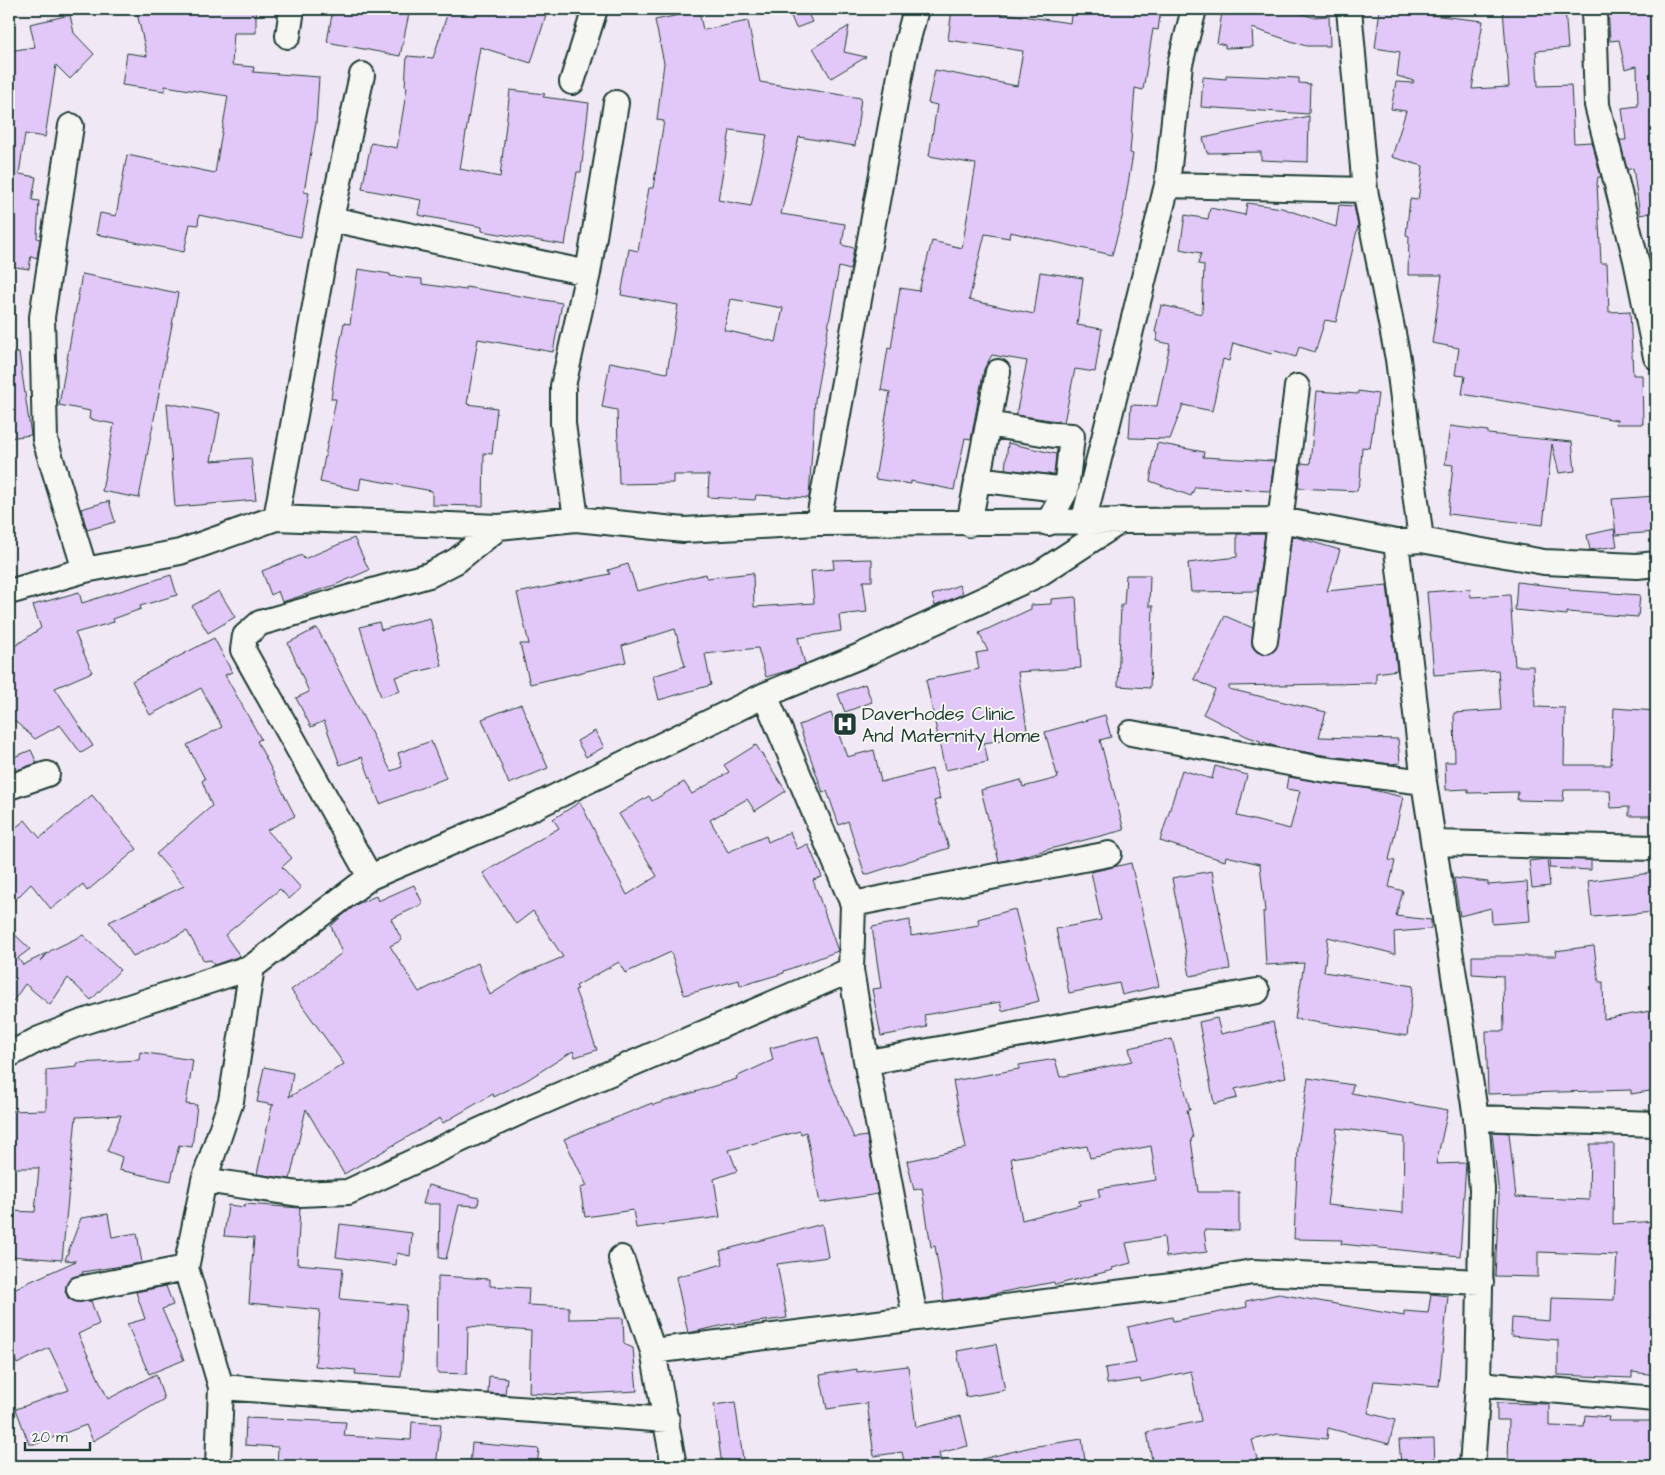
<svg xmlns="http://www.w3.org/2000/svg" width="1665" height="1475" font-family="'Architects Daughter',sans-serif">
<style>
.building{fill:#e2c8f8;stroke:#1f3d34;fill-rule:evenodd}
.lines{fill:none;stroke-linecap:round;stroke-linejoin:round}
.minor-casing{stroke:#1f3d34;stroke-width:28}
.minor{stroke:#f6f6f2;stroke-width:24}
.labels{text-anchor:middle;stroke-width:4;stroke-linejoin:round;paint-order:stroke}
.poi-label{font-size:19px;fill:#1f3d34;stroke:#f6f6f2;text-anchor:start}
</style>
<rect width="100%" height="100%" fill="#f0e8f4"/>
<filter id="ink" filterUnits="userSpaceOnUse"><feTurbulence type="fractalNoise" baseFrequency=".02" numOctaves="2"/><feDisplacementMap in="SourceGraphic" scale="10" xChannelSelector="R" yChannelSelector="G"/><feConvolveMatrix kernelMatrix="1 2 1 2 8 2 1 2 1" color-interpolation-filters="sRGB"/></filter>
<g filter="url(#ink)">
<!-- building -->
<path class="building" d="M136,9H256V33H234L232,65L254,67L253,72L319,77L316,123L304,192L309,193L301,237L199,215L198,225L190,224L184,252L96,234L100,213L116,216L127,155L215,173L228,96L165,86V91L122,85L127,53L147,56Z
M333,9H410L400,56L327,42Z
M449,9H548L531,63L480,47L460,169L500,177L510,90L545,94L543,97L589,103L581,172H577L565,245L482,231V227L418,215L421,200L362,189L371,143L397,148L407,87L405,86L407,56L433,58Z
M788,9H806L812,22L796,28Z
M952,9H974L1070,23L1072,9H1161L1158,30L1153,29L1143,90L1135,88L1130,153L1133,154L1123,214L1112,255L1010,232L1009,238L985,234L969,300L1034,314L1040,272L1083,278L1077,325L1102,329L1095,372L1075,369L1064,422L1016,415L1027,361L992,355L984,369L971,439L965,438L954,490L911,481V484L875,479L890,392L881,390L888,348L891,349L900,288L919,291L932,241L962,248L976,164L929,156L937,105L928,103L935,70L1017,86L1023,51L948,40Z
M1232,9H1286L1312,17L1329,16L1330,46H1306L1252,28L1253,47L1225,48V45L1217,43L1222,13L1231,15Z
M1380,9L1483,21L1472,89L1509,87L1503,9H1565L1568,48L1536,51L1538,86L1571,85L1574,143L1592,142L1601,177H1598L1597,184L1601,263H1607L1609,312L1630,311L1633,375H1642L1643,424H1616L1617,420L1462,394L1465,376L1455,375L1459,348L1432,343L1442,275H1408L1409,236L1406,235L1410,199L1418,200L1423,166L1392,157L1406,111L1391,109L1396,82L1413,83L1414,81L1397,76L1400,52L1375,48Z
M1608,9H1656V212L1640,215L1633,168L1627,170L1620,140H1626L1622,108L1638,106L1637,66L1625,69L1619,40L1610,41Z
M699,11L703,30L748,21L760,82L861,98L855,146L799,137L781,214L845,224L842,245L854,248L850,270L839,267L815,400L809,498L756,495L755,500L708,497L709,475H673V483L619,484L617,410L602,407L610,362L667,373L678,305L621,295L629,249L638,251L649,188H653L664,121L657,120L664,63L655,20ZM730,130L767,135L751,206L718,200ZM731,299L783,308L776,342L724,330Z
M70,15L74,33L94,54L70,79L56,65L45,137L25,134L19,174L36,177L32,200L39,201L37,238L40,239L37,258L31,256L29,269L9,266V51L35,47L30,24Z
M849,26L844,52L866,57L831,78L813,48Z
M1226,75L1299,78V83L1310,84L1309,114L1201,107L1203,77L1226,79Z
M1309,116L1308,162L1261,160V152L1207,153L1203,138Z
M1247,203L1282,208L1336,227L1339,205L1354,206L1358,226L1336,322L1325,320L1315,352L1299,347L1296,357L1272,350L1271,354L1233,343L1229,361L1223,359L1212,411L1183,405L1170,439L1129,438L1131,405L1157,406L1170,344L1156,341L1158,333L1155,332L1161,305L1202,314L1204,265L1198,264L1201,253L1180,249L1185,215L1208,219L1210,208L1245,215Z
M358,269L390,274V276L422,279V284L466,290V287L562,303L553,352L478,339L467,404L497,408L492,454L484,453L483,506L432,505V491L361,478L359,490L320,482L336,399H331L335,369L344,323L350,324Z
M82,274L178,293L139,498L102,491L114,424L89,419L90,411L59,405Z
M9,353H19L31,435L9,438Z
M1317,391L1358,394V391L1378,394L1370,448L1362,447L1360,480L1357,491L1298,488L1301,463L1310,464Z
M167,403L220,413L211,461L251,458L256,500L175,507Z
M1450,426L1488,431V434L1572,442L1575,471L1559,473L1552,444L1543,525L1448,514L1453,465L1445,464Z
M1008,443L1056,454L1054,475L1005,469Z
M1157,443L1204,452L1203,457L1274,461L1270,491L1195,487L1191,496L1150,481Z
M1656,496V532L1616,535L1612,499Z
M109,501L115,522L87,530L81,509Z
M1614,529L1617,546L1590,550L1587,535Z
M1237,534H1265L1257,591L1191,592L1188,563L1237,557Z
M1292,536L1340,550L1327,591L1387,585L1397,670L1376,673V683L1229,686V689L1326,712L1319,737L1398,739L1400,763L1391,764L1323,755L1277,747L1246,736L1203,714L1215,690L1194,679L1225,616L1253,628L1252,646L1257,652L1270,654L1276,649Z
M354,538L369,570L335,585L282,602L278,591L271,595L262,571L302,555L304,559Z
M872,559V581H863L867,612L839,615L841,631L798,638L805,664L790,670L766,677L758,648L705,654L711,685L659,700L653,676L685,666L675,629L622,646L626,662L530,684L520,644H529L517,593L610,574L608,570L628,564L637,591L706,574L707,578L753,573L754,607L814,603L811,571L834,569L833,560Z
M171,575L177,595L140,606L141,609L113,619L114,622L75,633L92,672L55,688L93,746L81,753L60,725L35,739L9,716V650L41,628L33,605L79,592L82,603Z
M1126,575H1150L1149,606H1153L1150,688L1118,686L1121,605H1124Z
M1517,582L1569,588V590L1640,595L1638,617L1567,612V615L1515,610Z
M959,585L963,594L935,606L932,595Z
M1470,589L1471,597L1510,595L1515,666H1533L1535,707L1565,708L1564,765H1611L1614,708L1656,711V816H1629V807L1611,808L1610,790H1564L1563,801L1517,800L1518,792L1468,793V789L1446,790L1445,762H1455L1454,713L1501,710L1498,670L1434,675L1427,592Z
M219,591L235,617L208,633L192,606Z
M1076,597L1081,668L1018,672L1028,736L984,743L988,762L945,770L926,680L979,669L976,653L988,651L979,633L1031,609V605L1051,604V599Z
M430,618L442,666L395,677L400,691L381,697L360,627L379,622L381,630Z
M317,628L391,771L402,767L398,753L431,741L446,778L380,804L362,757L340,765L324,721L311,727L296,698L309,692L288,643Z
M214,638L232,672L225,675L261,739L257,741L295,816L267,830L292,858L282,867L301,888L289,899L280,889L225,935L240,956L214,965L211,960L204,961L187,931L133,956L109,922L184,886L156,854L212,806L202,781L205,779L187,745L222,727L201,688L150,715L132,681Z
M865,684L872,702L845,712L838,694Z
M521,704L548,768L509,784L482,719Z
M831,713L847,757L874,750L881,782L932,769L940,799L934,801L949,848L865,875L848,821L839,825L827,791L823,793L799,725Z
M1105,715L1111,737L1100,740L1124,830L999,862L981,790L1021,780L1023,787L1058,778L1045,732Z
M595,731L604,747L586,757L577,741Z
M756,745L786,791L755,811L747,799L710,820L728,852L766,836L768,842L790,832L797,849L808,844L822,877L813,880L838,951L784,971V973L740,986L739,980L684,995L671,952L625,973L619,962L576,986L578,989L575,990L597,1050L575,1057L573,1051L527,1080L494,1097L493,1094L443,1123L440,1118L344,1174L306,1109L290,1179L257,1174L272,1106L274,1105L257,1102L264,1067L293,1073L289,1097L344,1064L291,990L342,953L331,926L343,915L355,905L376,896L378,901L414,885L423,904L391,919L402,940L390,946L419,992L478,963L490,995L523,974L563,957L533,911L516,924L483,873L559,828L553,819L580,802L627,895L657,876L619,814L649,796L652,801L684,782L692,794L729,772L724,765Z
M31,750L37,763L9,773V759Z
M1215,766L1247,775L1237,816L1290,829L1300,791L1286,789L1288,777L1364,788L1403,797L1389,860L1395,861L1389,887L1403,891L1396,916L1431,920V929L1394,932L1395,954L1328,937L1324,972L1413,986L1407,1036L1295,1019L1304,963L1266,965L1263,912H1265L1260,864L1226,856L1225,861L1160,841L1182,770L1212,779Z
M92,795L137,849L87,891L83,884L51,909L31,884L9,906V833L25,820L40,838Z
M1547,859L1550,886L1532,888L1529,861Z
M1550,859L1591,860V870L1549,868Z
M1131,863L1159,986L1122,995L1119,983L1069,993L1056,929L1101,920L1091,872Z
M1212,871L1230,969L1190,976L1172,878Z
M1651,873L1655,912L1592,917L1588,881Z
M1454,878L1488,882V885L1527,882L1530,921L1492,924L1491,908L1460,916Z
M1015,909L1039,1001L1002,1011L1000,1002L924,1015L927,1027L881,1036L872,989L881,988L872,927L910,920L911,936L979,925L978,919Z
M9,929L30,949L18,958L23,965L47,953L41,961L50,951L83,935L120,970L91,1000L68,978L50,1005L25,984L9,1007Z
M1594,946L1599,982H1603L1604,1019L1656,1010V1090L1631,1094V1090L1488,1094L1486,1031H1504L1503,976L1472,974V956H1556L1555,951Z
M1217,1018L1221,1034L1273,1022L1286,1077L1235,1089L1237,1098L1214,1104L1199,1022Z
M818,1036L829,1078L854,1138L867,1136L878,1194L820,1203L806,1132L801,1134L800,1131L729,1150L737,1171L714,1179L720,1217L636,1228L633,1210L585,1217L580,1188L587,1186L564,1139L652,1103L653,1105L737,1079L736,1077L773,1060L770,1048Z
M1172,1039L1190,1110H1187L1193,1138L1191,1139L1198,1192H1239V1231L1204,1230L1207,1252L1166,1257L1164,1237L1126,1243L1131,1263L1112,1268L1113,1270L1055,1285L1054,1282L987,1295L944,1301L935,1246L931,1247L922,1188L914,1190L907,1161L966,1148L953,1081L1019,1069V1065L1055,1059L1060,1077L1132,1061L1129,1048ZM1087,1146L1090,1158L1151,1146L1156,1180L1098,1189L1100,1197L1079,1201L1080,1205L1022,1220L1011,1158Z
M140,1052L193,1060L186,1104L197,1105L192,1147L179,1145L171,1181L119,1170L122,1157L107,1151L121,1115L76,1117L62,1260L9,1256V1211L35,1212L39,1168H9V1111L46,1110V1070L77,1067V1063L139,1060Z
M1308,1078L1353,1085L1351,1093L1448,1110L1436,1164L1466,1163L1460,1256L1341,1244L1342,1240L1294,1239L1298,1148ZM1337,1128L1404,1137L1403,1213L1327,1205Z
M1492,1132L1509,1133L1516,1197L1589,1200L1590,1144H1614L1613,1224L1656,1221V1375L1632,1372V1378L1558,1375V1340L1511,1336L1512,1318L1550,1321L1551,1298L1614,1300L1617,1255L1538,1252V1277L1495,1276L1499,1195Z
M428,1185L479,1198L478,1206L459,1205L446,1259L439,1258L440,1204H423Z
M245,1204L300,1208L297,1264L343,1268L340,1299L406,1305L401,1377L355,1374L356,1370L315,1366L320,1310L249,1303L254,1238L224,1236L228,1205L245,1207Z
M108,1214L112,1237L137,1233L142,1263L82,1272L83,1274L70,1279L65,1291L68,1298L75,1302L91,1301L99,1324L78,1334L108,1399L156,1374L164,1399L93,1441L86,1425L36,1444H29L16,1409L69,1390L49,1348L17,1364L9,1346V1291L76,1261L65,1260L81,1218Z
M340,1224L412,1233L410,1256L397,1253L396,1265L336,1257Z
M822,1224L828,1257L777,1264L787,1318L734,1325V1323L688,1333L676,1277L723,1264L720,1251Z
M438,1276L490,1279V1286L529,1288L528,1305L569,1307V1319L623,1318L624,1344L633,1348L637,1391L563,1395L529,1393L531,1331L468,1326L467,1374L437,1373Z
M166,1286L173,1305L162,1309L184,1360L149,1374L127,1324L145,1319L136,1292Z
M1279,1294L1404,1316V1311L1428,1313L1431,1294L1448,1296L1439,1386L1374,1381L1368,1413L1395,1420L1389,1444L1328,1428L1327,1439L1278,1434L1252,1440L1259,1466H1153L1147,1432L1201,1421L1191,1371L1141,1382L1140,1379L1107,1384L1105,1368L1136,1363L1128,1327L1172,1317L1173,1321L1247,1307L1246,1301Z
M996,1344L1005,1390L966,1397L957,1351Z
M908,1366L916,1427L961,1416L968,1446L939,1453L942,1466H905L902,1452L874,1456L867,1403L827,1409L820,1375L857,1369V1372Z
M489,1376L507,1378L505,1394L488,1393Z
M735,1402L744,1466H722L714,1405Z
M1497,1403L1549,1404V1426L1584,1427L1585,1415L1609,1417L1608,1421H1656V1466H1508L1509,1420H1497Z
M246,1418L346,1422L344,1436L411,1440L412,1422L441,1424L436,1466H277L278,1447L245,1445Z
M1082,1439L1085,1461L1054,1466H983L982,1459L1031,1447Z
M1434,1439L1435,1466H1401L1399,1440Z
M472,1443L539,1449L537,1466H470Z"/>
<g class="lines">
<!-- minor casing -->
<g class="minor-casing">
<path id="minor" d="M1349,9L1365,190L1398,359L1421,540
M1594,9L1597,105L1636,260L1656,357
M288,36L292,9
M572,82L595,9
M71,126L42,317L45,440L85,570
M1167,185L1365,190
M331,219L588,273
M988,424L1054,435L1072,436L1066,490L1048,523
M977,479L1066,490
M276,518L331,219L362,75
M576,519L563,424V386L588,273L616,103
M818,523L904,54L916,9
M1083,523L1167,185L1180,64L1194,9
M969,524L998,372
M1396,542L1424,782L1476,1118L1482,1189L1478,1384L1472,1466
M9,592L85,570L180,552L276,518L499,527L576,519L684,530L818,523L1281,520L1396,542L1421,540L1544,562L1637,566L1656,564
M1265,641L1297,387
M765,695L853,904L851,970L866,1060L874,1061L1257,991
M1131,733L1321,769L1424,782
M9,787L47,774
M1434,843L1656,848
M370,877L243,650L245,636L260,623L429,575L456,561L499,527
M853,904L1109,854
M9,1055L37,1040L80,1023L252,967L370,877L530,809L765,695L860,656L1039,574L1122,520
M866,1060L915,1317
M1476,1118L1656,1124
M204,1180L299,1194L348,1192L524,1110L851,970
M621,1258L653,1351L674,1466
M79,1289L186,1268
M653,1351L1180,1285L1252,1272L1481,1282
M1478,1384L1656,1399
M221,1387L667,1420
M218,1466L221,1387L186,1268L204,1180L231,1101L252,967"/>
</g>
<!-- minor -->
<use href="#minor" class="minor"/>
</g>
</g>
<!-- icons -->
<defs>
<g id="hospital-square" transform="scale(1.25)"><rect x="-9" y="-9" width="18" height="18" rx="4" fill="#1f3d34" stroke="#f6f6f2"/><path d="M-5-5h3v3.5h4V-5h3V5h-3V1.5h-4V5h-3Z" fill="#fff"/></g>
</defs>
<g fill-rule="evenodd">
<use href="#hospital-square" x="845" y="724"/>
</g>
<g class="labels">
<!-- poi labels -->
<g class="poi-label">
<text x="862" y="720">Daverhodes Clinic<tspan x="862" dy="22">And Maternity Home</tspan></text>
</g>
</g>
<!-- margin -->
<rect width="1665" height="1475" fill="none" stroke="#f6f6f2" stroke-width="30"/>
<rect x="15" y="15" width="1635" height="1445" fill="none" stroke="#1f3d34" stroke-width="2" filter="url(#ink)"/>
<!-- scale -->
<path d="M25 1442v8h65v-8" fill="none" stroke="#1f3d34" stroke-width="2.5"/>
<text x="32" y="1442" font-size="15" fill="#1f3d34" stroke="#f6f6f2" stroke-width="4" paint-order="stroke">20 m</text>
</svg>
